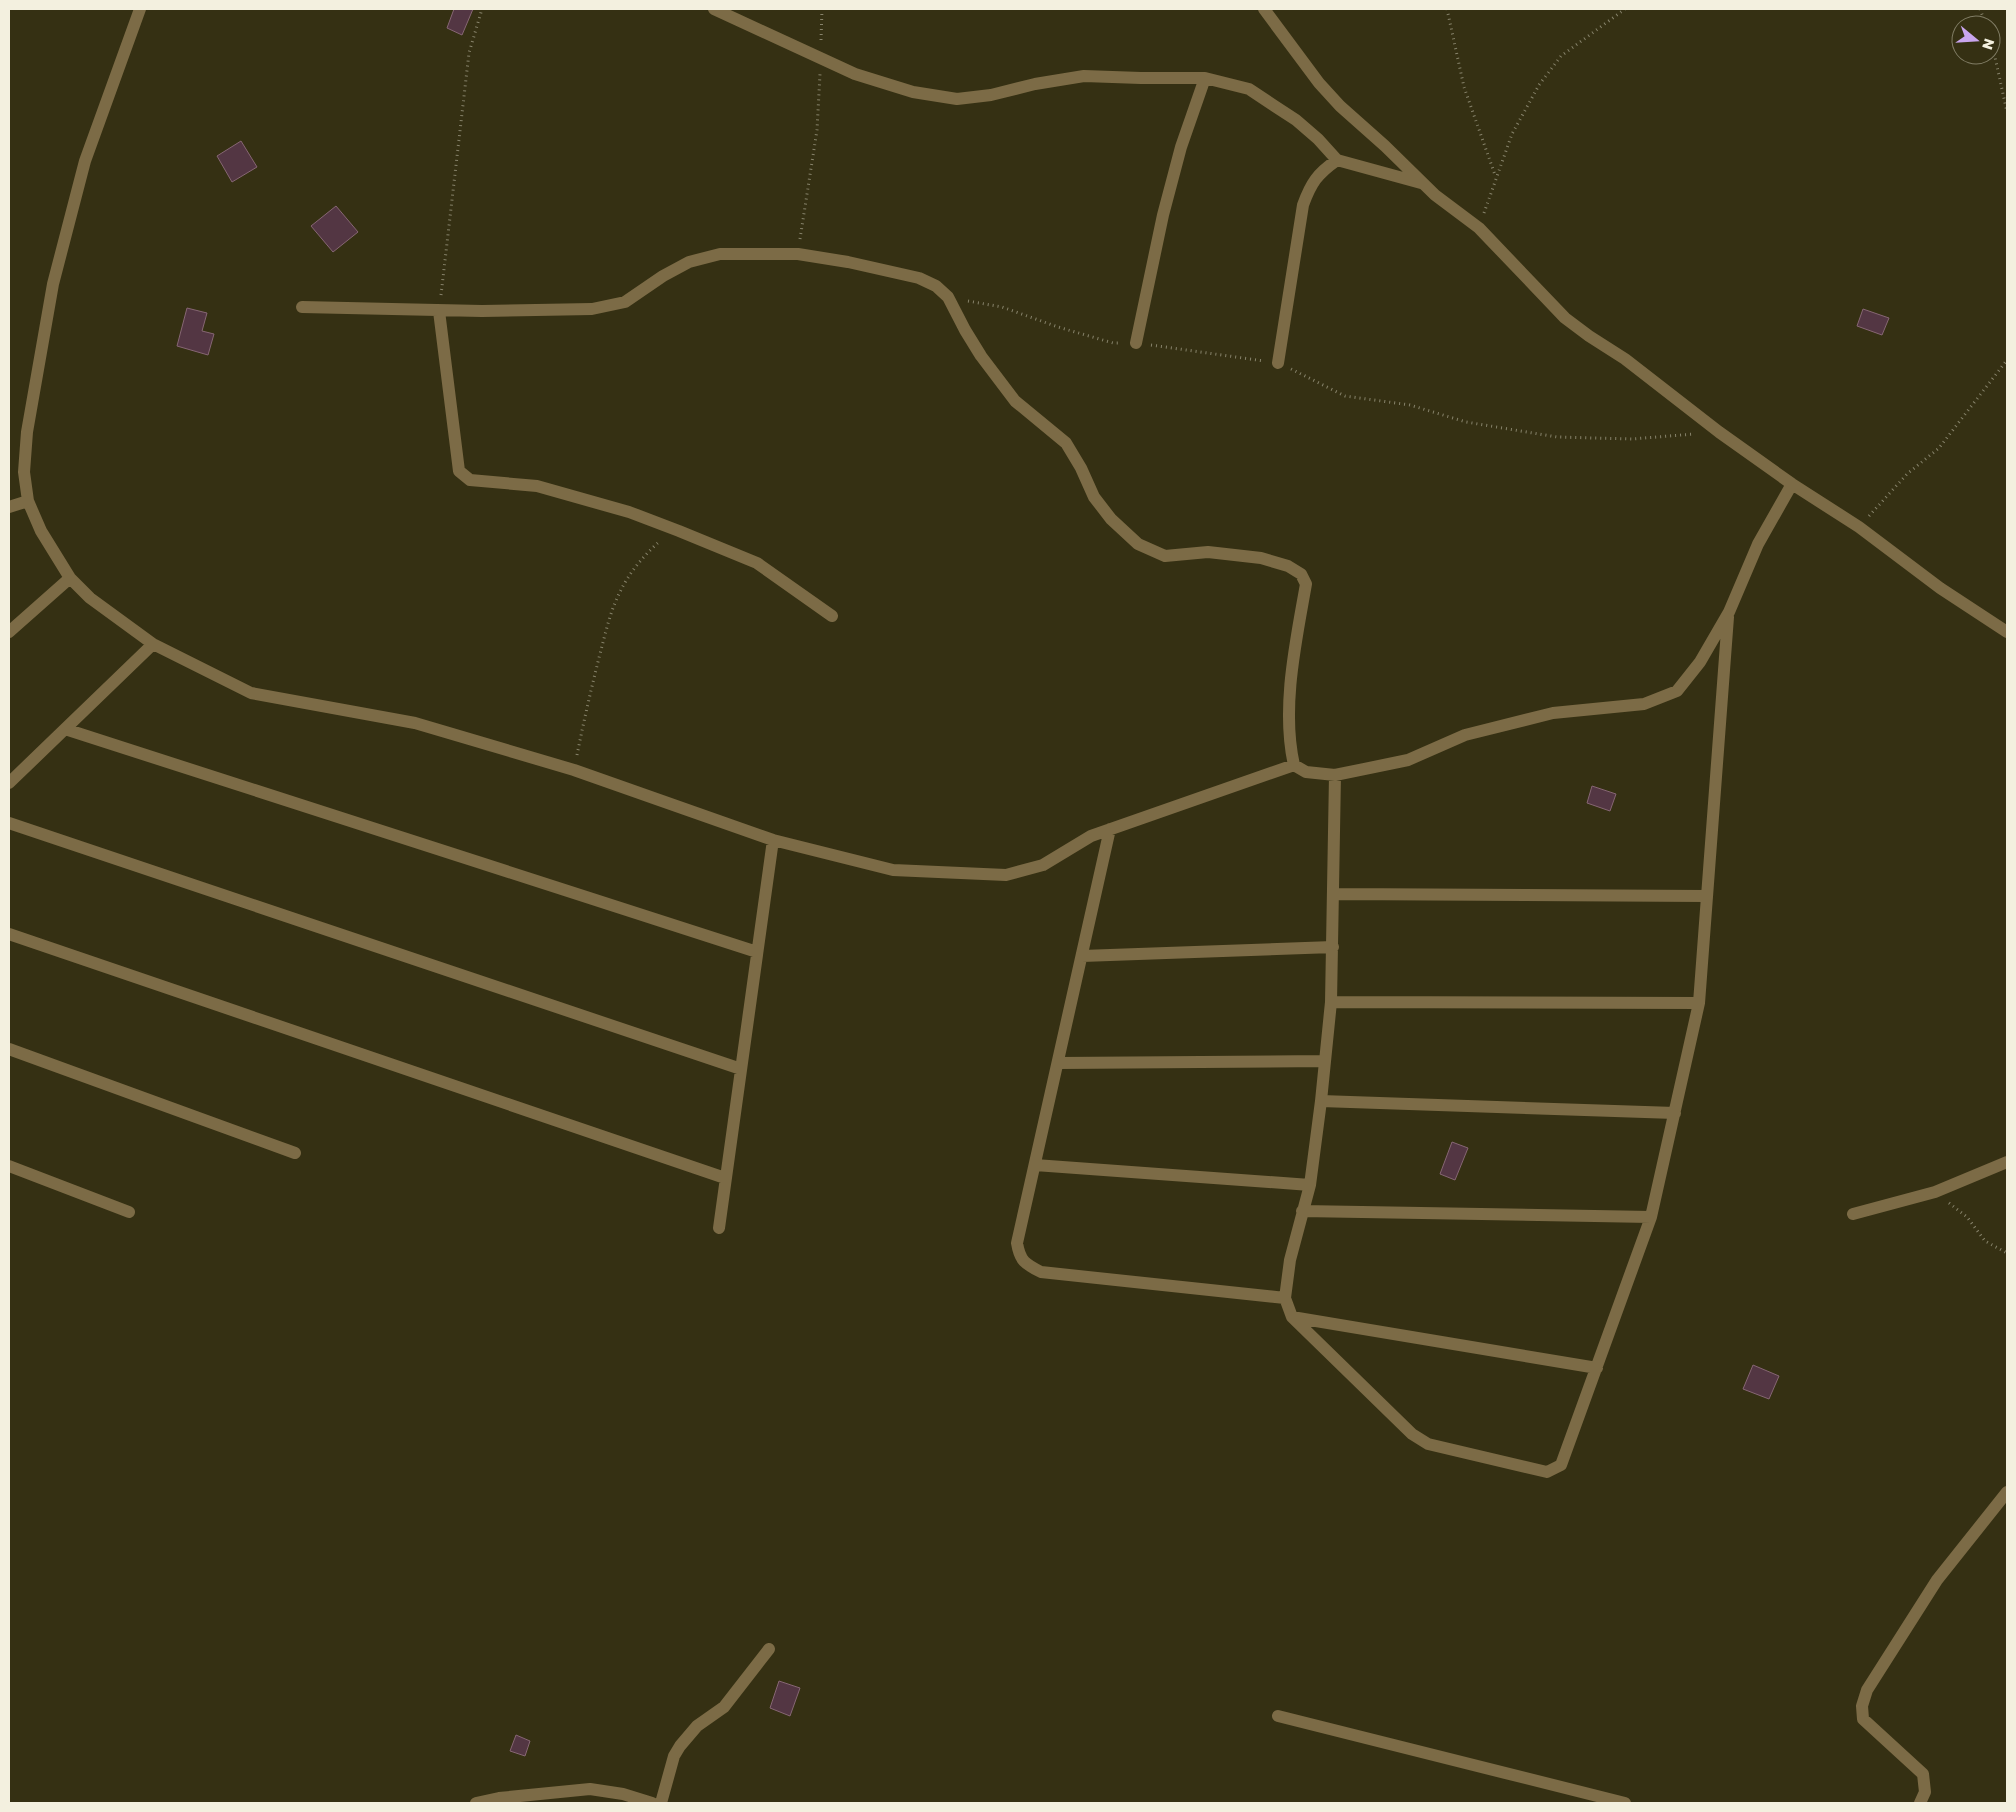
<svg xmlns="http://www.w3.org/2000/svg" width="2016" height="1812" font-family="'Golos Text',sans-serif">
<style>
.building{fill:#533643;stroke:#866673}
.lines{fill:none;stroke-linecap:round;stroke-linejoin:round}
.path{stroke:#87836b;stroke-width:3;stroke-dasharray:1 4;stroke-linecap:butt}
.minor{stroke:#7c6b46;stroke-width:12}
</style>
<rect width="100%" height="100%" fill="#353013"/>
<!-- building -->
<path class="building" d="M454,9H473L462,35L447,28Z
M241,141L257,167L232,182L217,156Z
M336,206L358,232L333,252L311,226Z
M187,308L207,313L202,331L214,334L208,355L177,346Z
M1863,309L1889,318L1882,335L1857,326Z
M1592,786L1616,794L1610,811L1587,803Z
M1452,1142L1468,1148L1455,1180L1440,1174Z
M1753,1365L1779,1376L1769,1399L1743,1389Z
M779,1681L800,1688L790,1716L770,1708Z
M516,1735L530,1741L525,1756L510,1751Z"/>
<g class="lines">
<!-- path -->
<path class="path" d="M1447,9L1464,87L1495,175
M1980,9L1986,25
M1991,39L2007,112
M821,40L822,9
M1484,213L1512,134L1539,85L1561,56L1625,9
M800,239L817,130L820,74
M441,295L469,53L482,9
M968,301L1002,307L1058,327L1113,343H1120
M1151,345L1264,361
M1291,369L1345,396L1410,405L1466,422L1557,437L1632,439L1694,434
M1869,516L1907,474L1939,448L2007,360
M577,755C584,720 592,685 601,650C606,631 611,609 620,592C629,573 644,555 660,541
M1949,1203L1967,1217L1985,1241L2007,1253"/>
<!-- minor -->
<path class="minor" d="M140,9L85,161L53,284L27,432L24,472L28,501L41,531L70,578L90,598L153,644L251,693L415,723L574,770L773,840L893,870L1006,875L1043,865L1091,836L1294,765
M714,9L855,74L913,92L957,99L991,95L1035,84L1084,76L1141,78H1205L1249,89L1273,105L1296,120L1318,139L1337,160L1421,183
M1264,9L1319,83L1340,106L1385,146L1435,195L1479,228L1565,318L1589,336L1625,359L1719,432L1792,484L1859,527L1940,588L2007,632
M302,307L482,311L592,309L625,302L663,276L689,262L720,254H798L848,262L919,278L936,286L948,297L965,330L981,356L1015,401L1066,443L1081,468L1094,497L1111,519L1138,544L1165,556L1208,552L1261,558L1288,566L1301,574L1306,584C1296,641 1281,708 1294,765L1306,772L1335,775L1408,760L1465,735L1553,713L1644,704L1677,691L1700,662L1729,612L1758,544L1792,484
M439,311L459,471L470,480L537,486L629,512L679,531L757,563L832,616
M1136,343L1163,215L1181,147L1205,78
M1278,363L1303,205C1311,183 1317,174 1337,160
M9,507L28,501
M9,632L70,578
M65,729L757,952
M1335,775L1331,1002L1321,1101L1310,1185L1290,1260L1285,1298L1292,1317L1412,1434L1428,1444L1547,1472L1561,1465L1651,1217L1699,1003L1728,617
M9,783L153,644
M9,823L741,1069
M1110,829L1017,1243C1020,1261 1025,1264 1041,1272L1285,1298
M1334,894L1706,896
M9,934L725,1178
M1082,956L1333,947
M1331,1002L1699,1003
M9,1049L295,1153
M1058,1063L1325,1061
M1321,1101L1675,1113
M1035,1165L1310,1185
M9,1166L129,1212
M1302,1211L1651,1217
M1853,1214L1935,1192L2007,1162
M719,1228L773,840
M1292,1317L1597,1368
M1278,1716L1625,1803
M476,1803L499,1798L590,1789L623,1794L652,1803
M661,1803L674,1756L680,1746L697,1726L724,1707L769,1649
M1920,1803L1925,1792L1923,1774L1863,1719L1862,1706L1867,1690L1937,1580L2007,1492"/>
</g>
<!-- border -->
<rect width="2016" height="1812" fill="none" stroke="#f3f0df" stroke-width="20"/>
<!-- north arrow -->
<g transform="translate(1976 40) rotate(108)"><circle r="24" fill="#353013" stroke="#817d65"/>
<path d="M0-4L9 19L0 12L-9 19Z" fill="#c9a5ee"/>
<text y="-8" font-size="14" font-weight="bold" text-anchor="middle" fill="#f3f0df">N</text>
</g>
</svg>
